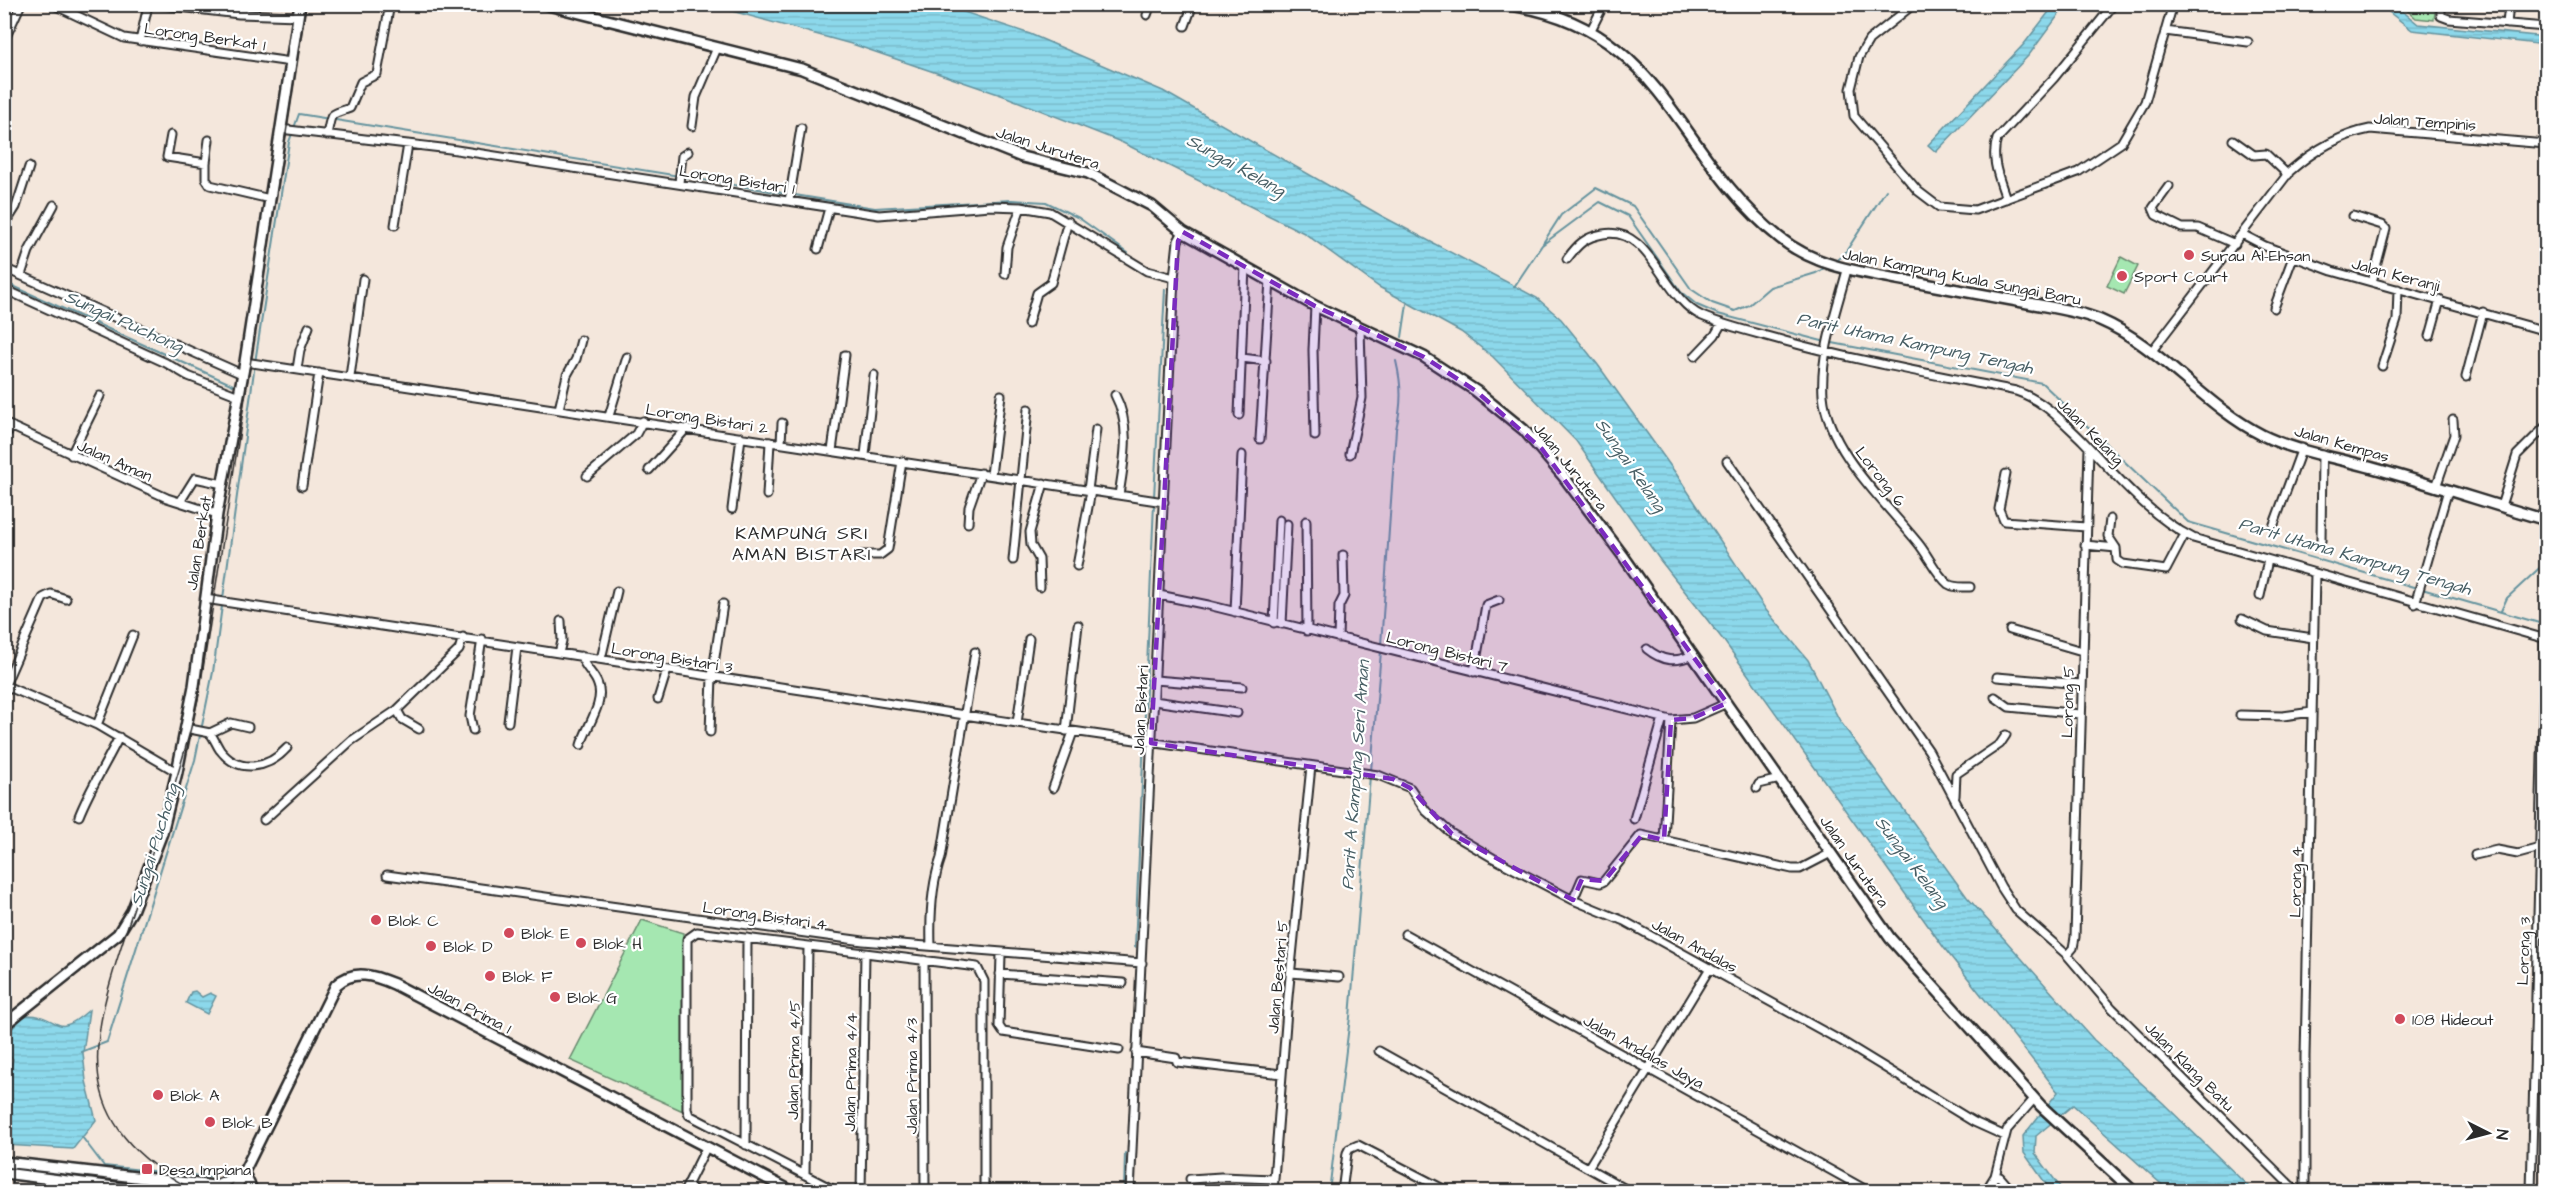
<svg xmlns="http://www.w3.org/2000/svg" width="2551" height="1196" font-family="'Architects Daughter',sans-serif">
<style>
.park{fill:#a5e7b1;stroke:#68896e;stroke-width:1.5}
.water{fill:url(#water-rules);stroke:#65939e;stroke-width:1.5}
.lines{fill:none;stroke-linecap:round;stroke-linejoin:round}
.stream{stroke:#65939e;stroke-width:2}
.street-casing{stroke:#2b2b2b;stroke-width:11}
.secondary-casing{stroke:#2b2b2b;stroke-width:14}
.street{stroke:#fff;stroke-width:7}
.secondary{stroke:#fff;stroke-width:9}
.tram{stroke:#2b2b2b;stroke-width:1.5}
.marked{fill:#7b2cbf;fill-opacity:0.2;stroke:#7b2cbf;stroke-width:4.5;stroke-dasharray:12 8;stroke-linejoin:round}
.poi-dot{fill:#d1495b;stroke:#fff;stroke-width:2}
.labels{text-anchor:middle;stroke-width:4.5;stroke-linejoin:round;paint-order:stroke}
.street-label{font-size:16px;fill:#2b2b2b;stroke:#fff}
.poi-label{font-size:16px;fill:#2b2b2b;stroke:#fff;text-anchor:start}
.water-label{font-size:18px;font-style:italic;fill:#485f65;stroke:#fff}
.neighbourhood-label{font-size:18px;letter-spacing:1.5px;fill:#2b2b2b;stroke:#fff}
</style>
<defs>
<pattern id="water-rules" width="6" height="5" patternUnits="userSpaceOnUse" patternTransform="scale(1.5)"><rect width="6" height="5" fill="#8cd8eb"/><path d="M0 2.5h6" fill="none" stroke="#79baca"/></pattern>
</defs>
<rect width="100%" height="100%" fill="#f4e7dc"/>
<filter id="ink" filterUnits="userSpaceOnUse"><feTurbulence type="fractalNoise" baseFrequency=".0167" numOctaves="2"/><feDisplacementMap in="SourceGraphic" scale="12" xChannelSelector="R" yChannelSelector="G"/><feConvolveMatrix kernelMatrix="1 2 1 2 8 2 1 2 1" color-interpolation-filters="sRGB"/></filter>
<g filter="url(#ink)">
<!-- park -->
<path class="park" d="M2401,5H2436L2434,20L2416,18Z
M2121,257L2138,266L2124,294L2107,286Z
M642,920L683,933V1111L570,1060Z"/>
<!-- water -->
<path class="water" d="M2055,4L2066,5L2029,55L1936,152L1928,145L2024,44Z
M710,5H943L1030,34L1163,91L1380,215L1537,298L1561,319L1598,365L1677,475L1766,610L1808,660L1840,721L1967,897L2094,1040L2163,1103L2253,1191H2169L2073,1105L2036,1136L2035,1153L2063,1191H2051L2024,1153L2023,1136L2058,1092L1944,948L1724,641L1660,560L1576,441L1493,357L1461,332L1379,287L1304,233L1121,142L1004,96L855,45Z
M2380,5H2395L2418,24L2546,37V45L2412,30Z
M195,991L202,997L210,993L216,996L207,1014L186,1003L191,992Z
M89,1010L83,1053L86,1081L96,1120L73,1149L5,1145V1087L13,1059L5,1052V1036L25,1015C63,1014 52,1042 89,1010Z"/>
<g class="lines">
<!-- stream -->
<path class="stream" d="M1543,243L1561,215L1596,188L1633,206L1691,289L1712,303L1735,311L1749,305L1770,287L1816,273L1826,267
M1834,262L1843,256L1886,190
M4,282L233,385
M1514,287L1542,245L1600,202L1628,216L1681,292L1697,305L1718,314L1822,341L2042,383L2188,522L2417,588
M1402,337L1407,304
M1154,497L1165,289
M2422,589L2546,625
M2501,611L2507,598L2546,562
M1381,645L1396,429C1402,404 1402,386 1396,361
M1371,771L1381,651
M1135,947L1154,503
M81,1052L107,1042L195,760L213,672L256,356L289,142L299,114L875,208L1011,200L1046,202L1079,218L1128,253
M82,1137L104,1166L210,1177
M259,1186L285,1192
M1124,1192L1125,1153
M1329,1192L1350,1017L1370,776"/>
<!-- street casing -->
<g class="street-casing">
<path id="street" d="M52,4L124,38L291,62
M1914,4L1869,40L1859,57L1851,89L1854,116L1918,191L1939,207L1975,210L2078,172L2121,143L2145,102L2173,4
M2441,4V16L2449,19L2546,27
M162,5L239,14L298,16
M4,11L8,4
M1147,15L1151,4
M2507,24L2509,4
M1185,26L1193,4
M2165,31L2248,42
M1590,32L1604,4
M4,41L21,4
M140,41L147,10
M692,126L696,97L717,48
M280,129L450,149L879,215L990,206L1021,207L1050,212L1147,271L1174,278
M171,135L167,157L206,163V179L210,185L270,199
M327,135C332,110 329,116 350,108L361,82L377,74L390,4
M2233,140L2254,155L2266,154L2288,175
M206,163L209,140
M679,183L682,156L688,152
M2169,186L2153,208L2156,215L2182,228H2198L2235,244
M2006,199C2000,180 1990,159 1997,139L2054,78L2114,4
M789,201L801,128
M2353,216L2382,225L2386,229L2372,282
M395,225L408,144
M4,226L16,207L29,167
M2242,234L2265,246L2332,271L2546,331
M818,249L829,208
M1567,259C1578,244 1585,237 1603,234C1651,225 1662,298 1702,316C1728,327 1757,333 1785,341C1861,362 1938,375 2016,391C2043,400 2061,420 2082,440C2116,475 2149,516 2193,538L2546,639
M4,268L242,374
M1847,270C1837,309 1820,353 1823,395C1828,451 1885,502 1918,543C1928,555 1936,574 1948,584C1954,588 1962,587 1970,587
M1005,274L1007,247L1021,207
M21,275L29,251L54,205
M4,289L166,363L188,376L239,396
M2274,308L2293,257
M1028,324L1037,293L1051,283L1068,221
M2430,336L2440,300
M2151,352L2290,171C2314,150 2339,135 2370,129L2546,144
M1695,356L1715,335L1722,323
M1242,358L1266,361
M245,362L1164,502
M2382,366L2397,320L2398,289
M297,369L300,350L309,327
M350,377L363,279
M2466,377L2483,312
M1115,395C1132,427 1124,461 1119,495
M559,409L567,375L576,359L581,340
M1239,415L1245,266
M609,416L627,357
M4,423L167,498L217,514
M4,435L13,427
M1315,436L1313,350L1315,306
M1260,439L1270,280
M781,443L782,423
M832,451L845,355
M1350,454L1362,398L1360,328
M71,455L100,396
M865,455L874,375
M1727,461L1929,751L2001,887L2016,910L2067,955L2112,1008L2297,1192
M649,470L687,428
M2006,474L1999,509L2004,521L2086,527
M991,475L1001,395
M587,476L636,434L643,421
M302,486L319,373
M2436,487L2454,435L2453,420
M1088,490L1096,429
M767,495L770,442
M180,502L195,478L223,484
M2501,506L2517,455L2546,426
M732,509L741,437
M2110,519L2108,536L2116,548
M1306,521L1307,631
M968,523L969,507L981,473
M2273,527L2302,448
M2321,541L2322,454
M2085,545L2116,548L2117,560L2123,564L2166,570L2185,534
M861,555H880L888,549L902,461
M1013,560L1028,409
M1077,566L1091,491
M1040,587L1039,559L1031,545L1030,532L1044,483
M1159,595L1208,605L1671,720L1693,718L1727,703
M2260,596L2268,560
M205,599L1017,723L1378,775L1410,788L1426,811L1452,834L1493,858L1573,900L1624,921L1843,1042L1974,1122L2005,1136
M2415,604L2448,490
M1235,612L1242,455
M2242,619L2267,631L2313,638
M1274,623L1279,520
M1282,624L1287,524
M2010,630L2082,651
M1338,638L1339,606L1344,596L1343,555
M1647,649C1662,661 1675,663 1693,655
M559,653L562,641L561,621
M601,659L617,591
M1474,672L1486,605L1499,600
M1997,677L2081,684
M1155,680L1242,687
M4,685L97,725L177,772
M5,685L43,598L51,594L66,599
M1995,697L2009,707L2080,714
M658,699L667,670
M1154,701L1237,713
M397,710L402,719L419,729
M2240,715L2283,716L2312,712
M508,722L517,647
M1017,723L1029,639
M97,725L133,635
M185,728L210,733L231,723L248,727
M473,730L470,716L482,639
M1066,731L1078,625
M710,732L712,677L723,604
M210,733C214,738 216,744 220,750C239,775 269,768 287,748
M581,745C586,727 605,703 598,685C595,674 585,669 581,656
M1053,788L1073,732
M1757,788L1759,784L1780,779
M1955,796L1956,774L2000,744L2006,735
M79,816C90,788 106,764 119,737
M1634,819L1663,718
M264,820L351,741L397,710L459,650L463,637
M1664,840L1671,720
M2475,855L2497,850L2518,854L2540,848
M387,875L863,941L1142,963
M1573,900L1582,879L1600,883L1604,881L1641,835L1792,869H1800L1831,853
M1405,934L1870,1192
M931,946C930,917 931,886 941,858L975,652
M1001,954L999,1026L1003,1032L1119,1050
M2067,955L2073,948L2075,937L2089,448
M924,960L925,1192
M1291,973L1339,977
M1000,974L1123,983
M2536,995L2546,997
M1379,1051L1631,1192
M1136,1052L1176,1058L1177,1062L1282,1074
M746,1145L747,938
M1588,1168L1710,968
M805,1175L808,946
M1995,1176L2000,1177L2013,1192
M1190,1179L1221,1177L1274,1179
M687,1186L697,1192
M684,1192L706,1148
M838,1192L689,1115L687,1109V939L697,932L977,967L984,981V1192
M861,1192L865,953
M1130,1192L1174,278L1178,241L1183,232
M1273,1192L1288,997L1311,766
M1342,1192L1347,1153L1349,1149L1358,1145L1449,1192
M1985,1192L1995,1176L2007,1130L2034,1099
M2305,1192V1057L2315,573
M2531,1192L2545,639"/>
</g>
<!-- secondary casing -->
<g class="secondary-casing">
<path id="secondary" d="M544,4L802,69L1022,157L1088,173L1152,206L1183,232L1315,306L1424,357L1476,391L1524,430L1564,477L1624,557L1890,938L2041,1106L2134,1192
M1502,4C1664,22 1673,153 1780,238C1812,264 1853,271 1892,278C1936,286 1979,294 2023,302C2048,307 2076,310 2100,320C2159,345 2204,406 2262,435C2294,451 2338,458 2373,468C2431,484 2488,503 2546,520
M4,1025L118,934L132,911L162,833L177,772L194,686L217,514L245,362L300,4
M4,1162L214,1186L234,1192
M4,1173L154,1192
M244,1173L253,1192
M216,1186L244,1173
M234,1192L336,985C354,968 375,976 394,984L793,1192"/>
</g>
<!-- street -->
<use href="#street" class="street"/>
<!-- secondary -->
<use href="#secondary" class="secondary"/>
<!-- tram -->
<path class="tram" d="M197,1192C55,1119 95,1027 135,904C158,835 183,766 199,695L306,4"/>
</g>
</g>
<!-- marked area -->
<path class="marked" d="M1183,232L1315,306L1424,357L1476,391L1542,449L1727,703L1693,718L1671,720L1664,840L1642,835L1604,881L1582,879L1573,900L1452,834L1410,788L1393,779L1151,743L1178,241Z"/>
<!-- markers -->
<g class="poi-dot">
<circle cx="2189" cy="255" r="6"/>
<circle cx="2122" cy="276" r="6"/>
<circle cx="376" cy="920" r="6"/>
<circle cx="509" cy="933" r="6"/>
<circle cx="581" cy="943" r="6"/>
<circle cx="431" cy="946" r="6"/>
<circle cx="490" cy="976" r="6"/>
<circle cx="555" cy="997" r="6"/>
<circle cx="2400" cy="1019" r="6"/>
<circle cx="158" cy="1095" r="6"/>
<circle cx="210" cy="1122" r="6"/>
<rect x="141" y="1163" width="12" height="12" rx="3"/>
</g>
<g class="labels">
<!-- street labels -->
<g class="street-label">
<text transform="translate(205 36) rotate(8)" y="6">Lorong Berkat 1</text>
<text transform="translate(2425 121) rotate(4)" y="6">Jalan Tempinis</text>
<text transform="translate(1048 147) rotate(18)" y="6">Jalan Jurutera</text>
<text transform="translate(737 179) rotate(9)" y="6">Lorong Bistari 1</text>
<text transform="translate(2396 274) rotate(15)" y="6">Jalan Keranji</text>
<text transform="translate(1962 276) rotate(11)" y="6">Jalan Kampung Kuala Sungai Baru</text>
<text transform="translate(707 418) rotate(9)" y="6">Lorong Bistari 2</text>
<text transform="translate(2091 431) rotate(45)" y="6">Jalan Kelang</text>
<text transform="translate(2342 443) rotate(16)" y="6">Jalan Kempas</text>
<text transform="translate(115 460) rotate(24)" y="6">Jalan Aman</text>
<text transform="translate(1571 466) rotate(51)" y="6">Jalan Jurutera</text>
<text transform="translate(1881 476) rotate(52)" y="6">Lorong 6</text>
<text transform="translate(198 543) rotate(-81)" y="6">Jalan Berkat</text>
<text transform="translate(1447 651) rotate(14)" y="6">Lorong Bistari 7</text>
<text transform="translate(672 657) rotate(9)" y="6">Lorong Bistari 3</text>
<text transform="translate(2067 702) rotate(-89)" y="6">Lorong 5</text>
<text transform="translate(1140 710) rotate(-87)" y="6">Jalan Bistari</text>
<text transform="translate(1855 861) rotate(55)" y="6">Jalan Jurutera</text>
<text transform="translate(2295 882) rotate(-89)" y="6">Lorong 4</text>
<text transform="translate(765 915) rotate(8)" y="6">Lorong Bistari 4</text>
<text transform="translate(1695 945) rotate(29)" y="6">Jalan Andalas</text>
<text transform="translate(2523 951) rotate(-88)" y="6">Lorong 3</text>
<text transform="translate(1277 977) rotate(-85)" y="6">Jalan Bestari 5</text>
<text transform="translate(470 1007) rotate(28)" y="6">Jalan Prima 1</text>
<text transform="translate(1644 1051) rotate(29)" y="6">Jalan Andalas Jaya</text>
<text transform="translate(793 1060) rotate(-89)" y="6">Jalan Prima 4/5</text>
<text transform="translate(2190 1066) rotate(45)" y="6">Jalan Klang Batu</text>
<text transform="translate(850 1072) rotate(-89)" y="6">Jalan Prima 4/4</text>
<text transform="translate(911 1076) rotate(-90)" y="6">Jalan Prima 4/3</text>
</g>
<!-- poi labels -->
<g class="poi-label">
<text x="2201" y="261">Surau Al-Ehsan</text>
<text x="2134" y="282">Sport Court</text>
<text x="388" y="926">Blok C</text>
<text x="521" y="939">Blok E</text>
<text x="593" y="949">Blok H</text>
<text x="443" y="952">Blok D</text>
<text x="502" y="982">Blok F</text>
<text x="567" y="1003">Blok G</text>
<text x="2412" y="1025">108 Hideout</text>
<text x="170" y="1101">Blok A</text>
<text x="222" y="1128">Blok B</text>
<text x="159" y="1175">Desa Impiana</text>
</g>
<!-- water labels -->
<g class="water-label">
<text transform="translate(1236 165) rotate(29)" y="6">Sungai Kelang</text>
<text transform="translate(124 321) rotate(24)" y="6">Sungai Puchong</text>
<text transform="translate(1915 343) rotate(12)" y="6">Parit Utama Kampung Tengah</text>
<text transform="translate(1631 465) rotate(55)" y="6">Sungai Kelang</text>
<text transform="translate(2355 556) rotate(16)" y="6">Parit Utama Kampung Tengah</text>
<text transform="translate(1355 775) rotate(-86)" y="6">Parit A Kampung Seri Aman</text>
<text transform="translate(154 845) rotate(-73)" y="6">Sungai Puchong</text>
<text transform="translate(1912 862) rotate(53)" y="6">Sungai Kelang</text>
</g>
<!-- neighbourhood labels -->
<g class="neighbourhood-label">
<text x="802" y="539">KAMPUNG SRI<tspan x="802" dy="21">AMAN BISTARI</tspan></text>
</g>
</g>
<!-- margin -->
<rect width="2551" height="1196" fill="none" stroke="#fff" stroke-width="24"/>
<rect x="12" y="12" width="2527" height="1172" fill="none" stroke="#2b2b2b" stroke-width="2" filter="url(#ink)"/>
<!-- north arrow -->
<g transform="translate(2488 1133) rotate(96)" stroke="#ffffff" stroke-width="4.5" paint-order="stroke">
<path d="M0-4.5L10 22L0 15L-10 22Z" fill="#2b2b2b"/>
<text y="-9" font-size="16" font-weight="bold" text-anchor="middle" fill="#2b2b2b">N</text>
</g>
</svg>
